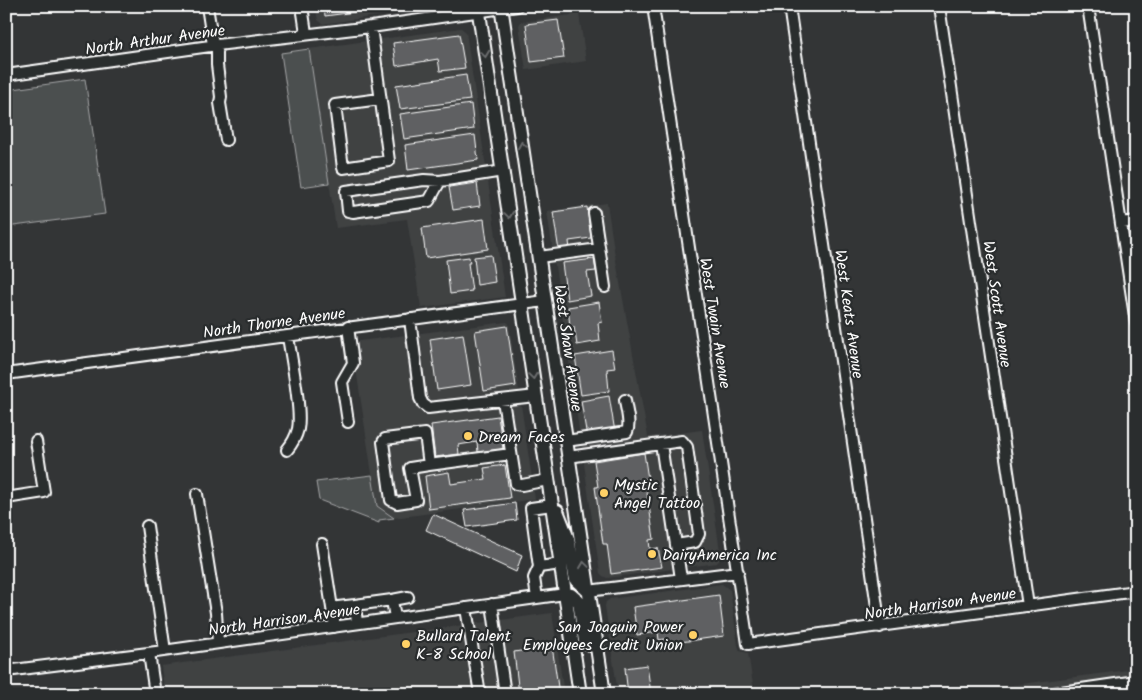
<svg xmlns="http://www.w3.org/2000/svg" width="1142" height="700" font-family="Kalam,sans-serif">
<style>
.built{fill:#404243}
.green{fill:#4c4f50;stroke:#a6a7a8}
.building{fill:#5f6162;stroke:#fff}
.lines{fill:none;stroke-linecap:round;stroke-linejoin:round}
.minor-casing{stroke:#fff;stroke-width:14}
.major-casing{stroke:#fff;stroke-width:16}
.minor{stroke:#2a2d2e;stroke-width:10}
.major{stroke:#2a2d2e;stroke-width:12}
.oneway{stroke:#6a6c6d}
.poi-dot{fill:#ffd166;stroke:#2a2d2e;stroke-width:2}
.labels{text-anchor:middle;stroke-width:4.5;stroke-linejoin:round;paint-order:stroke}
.street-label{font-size:16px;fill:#fff;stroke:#2a2d2e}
.poi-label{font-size:16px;fill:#fff;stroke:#2a2d2e;text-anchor:start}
</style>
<rect width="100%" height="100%" fill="#333536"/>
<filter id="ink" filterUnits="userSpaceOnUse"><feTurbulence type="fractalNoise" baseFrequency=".02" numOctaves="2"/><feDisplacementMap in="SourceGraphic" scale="10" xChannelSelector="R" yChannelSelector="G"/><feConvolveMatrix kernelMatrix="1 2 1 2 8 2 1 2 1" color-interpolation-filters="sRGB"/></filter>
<g filter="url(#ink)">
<!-- built -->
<path class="built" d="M315,6H443L323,24L318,20Z
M579,14L586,61L526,70L519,25L521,22Z
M461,28L466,32L505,297L421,308L407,219L336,228L309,49Z
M607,203L614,250L648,437L702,430L721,558L717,563L607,578L603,576L600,573L547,211Z
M507,322L509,324L535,499L394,518L377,507L352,342Z
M722,584L730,590L738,646L740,651L748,653L754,691L759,694H618L605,606L606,602L610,599Z
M552,613L564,694H165L161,666Z
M1136,669V694H944Z"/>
<!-- green -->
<path class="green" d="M309,49L329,183L301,187L281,53Z
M85,79L105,214L6,227V90Z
M372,475L377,506L394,518L379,520V523L319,500L316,482Z"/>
<!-- building -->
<path class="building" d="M324,6H393V7L325,16Z
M558,20L564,58L531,62L526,24Z
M459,34L465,68L440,71L438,59L396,66L393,43Z
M466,75L470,100L400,109L396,85Z
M471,104L474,129L404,139L400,114Z
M475,135L478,160L408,170L405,145Z
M477,183L480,206L453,210L449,187Z
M587,207L591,238L569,241L570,250L559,251L553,212Z
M484,219L488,249L426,258L422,228Z
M491,255L495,282L477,285L474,257Z
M469,257L470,263H468L472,291L450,294L446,260Z
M594,259L596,271L587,272L591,296L567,300L562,263Z
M599,302L602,322L598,323L600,341L577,345L574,327H570L568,307Z
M507,326L516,386L484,391L475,331Z
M463,334L471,385L437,390L430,339Z
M612,350L615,368L607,369L609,391L581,395L575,356Z
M609,396L615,432L587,437L581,401Z
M498,416L503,449L478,452L477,442L458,445L459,454L435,457L431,425Z
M644,453L648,479H645L654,539L649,540L650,549L658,548L662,567L611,574L607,544H603L595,487H598L594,461Z
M505,465L510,498L429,509L425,476L449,472L451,484L486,479L484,468Z
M515,503L517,520L467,527L464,510Z
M433,514L522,555L516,572L426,530Z
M719,595L724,636L666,644L665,639L659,640L658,632L637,635L633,607Z
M552,646L559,694H519L514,652Z
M647,665L651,694H628L625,668Z"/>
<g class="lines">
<!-- minor casing -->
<g class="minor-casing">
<path id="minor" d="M207,6L213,45
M302,6L306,33
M653,6L748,644L1136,591
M789,6L880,627
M939,6L1028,606
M1088,6L1136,323
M371,27L389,161L343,168L335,105L380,99
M217,45V65L221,97L220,103L226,140
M6,75L217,45L371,27L517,6
M440,181L429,201L353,212L348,211L346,191L424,180L440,181L503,171
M594,213L605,287
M1121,223L1136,221
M539,257L599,249
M410,319L420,398L423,404L428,408L536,396
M6,374L545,301
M503,400L516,484L522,485L548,480
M348,422L342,382L353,363L348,327
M566,441L627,432C631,423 626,410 625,400
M661,444L676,545
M287,450C292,444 296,437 298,429C302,410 291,358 288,336
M568,457L682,441L687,447L699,534L695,542L676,545L681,579
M429,465L410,468L416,500L397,503L391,500L383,442L385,439L425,434L429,465L511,454
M197,494L216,613L218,643
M6,498L44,492L36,441
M147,526L165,651
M322,544L335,627
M539,567L561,564
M588,591L738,572
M537,598L534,578L539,567L531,508L552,505
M392,600L408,597
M492,604L505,694
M338,607L355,605
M466,608L480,694
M357,623L355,605L392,600L395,618
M149,653L155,694
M6,671L156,652L565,594
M1047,694L1136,681"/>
</g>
<!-- major casing -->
<g class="major-casing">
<path id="major" d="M478,6L580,694
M501,6L604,694
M557,511L568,539L576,580L588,591
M565,594L571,595L579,602L585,641L597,648"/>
</g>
<!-- minor -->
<use href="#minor" class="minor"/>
<!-- major -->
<use href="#major" class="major"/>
</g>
<!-- one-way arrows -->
<defs><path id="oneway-chevron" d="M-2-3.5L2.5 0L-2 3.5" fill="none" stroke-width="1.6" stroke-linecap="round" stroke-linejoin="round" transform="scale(1.25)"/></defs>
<g class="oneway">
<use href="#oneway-chevron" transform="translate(485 54) rotate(82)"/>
<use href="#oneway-chevron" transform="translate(522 145) rotate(-99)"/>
<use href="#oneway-chevron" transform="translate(509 215) rotate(82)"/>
<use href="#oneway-chevron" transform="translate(533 376) rotate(82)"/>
<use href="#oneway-chevron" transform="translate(584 565) rotate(-98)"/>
</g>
</g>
<!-- markers -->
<g class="poi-dot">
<circle cx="468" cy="436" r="5"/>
<circle cx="604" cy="493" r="5"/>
<circle cx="652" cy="554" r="5"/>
<circle cx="693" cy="635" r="5"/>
<circle cx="406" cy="644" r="5"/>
</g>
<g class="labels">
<!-- street labels -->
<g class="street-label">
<text transform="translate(155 39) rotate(-8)" y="6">North Arthur Avenue</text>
<text transform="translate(998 304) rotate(82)" y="6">West Scott Avenue</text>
<text transform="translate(850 314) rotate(82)" y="6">West Keats Avenue</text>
<text transform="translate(274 322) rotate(-8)" y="6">North Thorne Avenue</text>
<text transform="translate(716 323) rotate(81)" y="6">West Twain Avenue</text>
<text transform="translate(569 348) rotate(82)" y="6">West Shaw Avenue</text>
<text transform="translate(940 603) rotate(-8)" y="6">North Harrison Avenue</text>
<text transform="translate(284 619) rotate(-8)" y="6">North Harrison Avenue</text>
</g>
<!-- poi labels -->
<g class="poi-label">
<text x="478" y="442">Dream Faces</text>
<text x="614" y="490">Mystic<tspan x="614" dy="18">Angel Tattoo</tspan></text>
<text x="662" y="560">DairyAmerica Inc</text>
<text x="683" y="632" text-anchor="end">San Joaquin Power<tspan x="683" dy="18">Employees Credit Union</tspan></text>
<text x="416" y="641">Bullard Talent<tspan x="416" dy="18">K-8 School</tspan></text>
</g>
</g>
<!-- margin -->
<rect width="1142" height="700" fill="none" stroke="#2a2d2e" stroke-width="25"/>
<rect x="12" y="12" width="1117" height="675" fill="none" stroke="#fff" stroke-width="2" filter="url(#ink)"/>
</svg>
